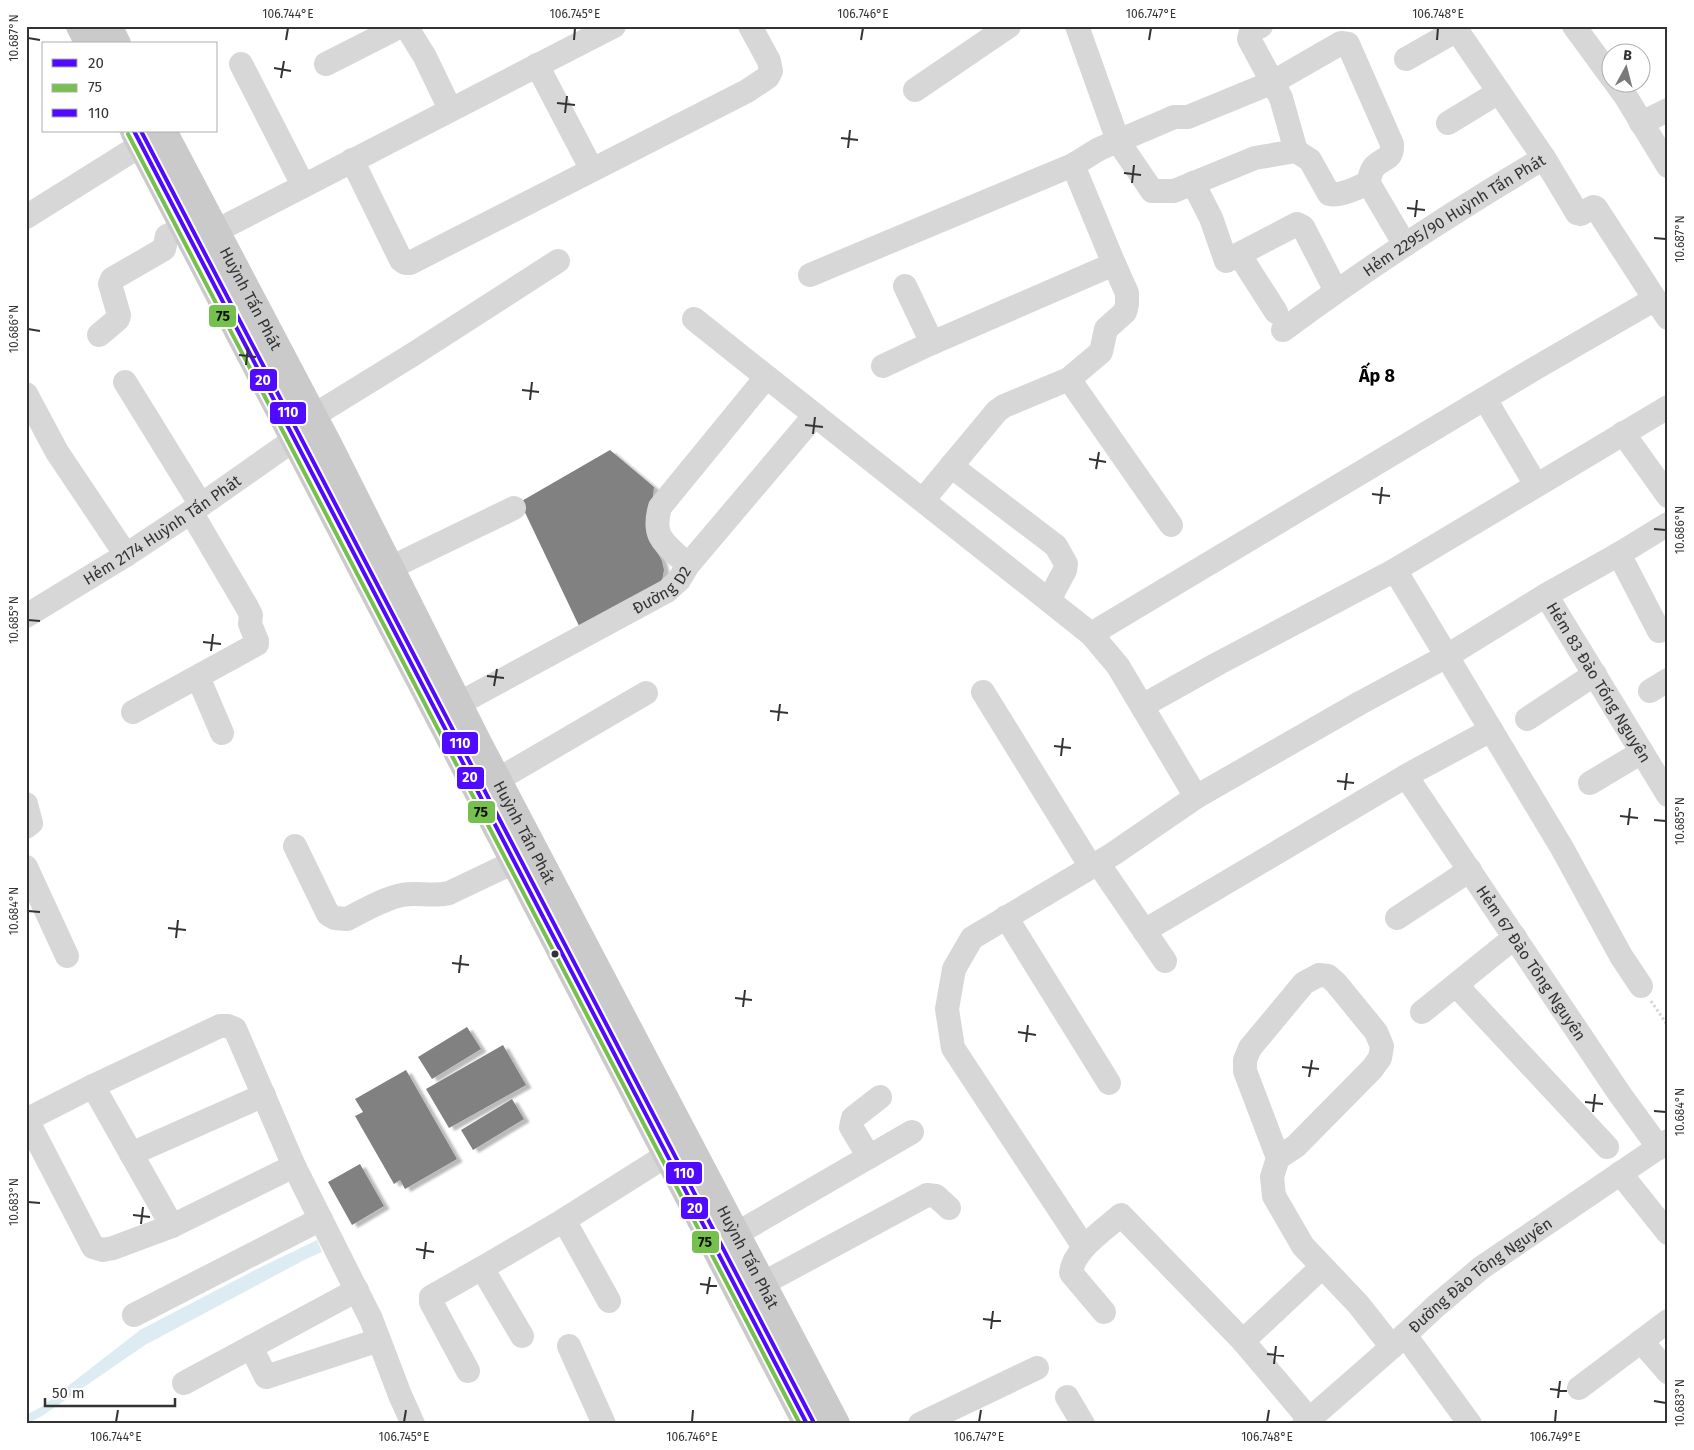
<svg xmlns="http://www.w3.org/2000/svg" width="1694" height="1450" font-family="'Fira Sans',sans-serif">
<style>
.water{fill:#ddebf3}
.building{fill:#818181;filter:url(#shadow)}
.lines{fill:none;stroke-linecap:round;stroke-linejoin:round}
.path{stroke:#d6d6d6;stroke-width:3;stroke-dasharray:2.5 2.5;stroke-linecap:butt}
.minor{stroke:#d7d7d7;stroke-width:24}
.major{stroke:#cacaca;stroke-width:28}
.bus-1-casing{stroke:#fff;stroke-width:8}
.bus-2-casing{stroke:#fff;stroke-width:8}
.bus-3-casing{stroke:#fff;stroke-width:8}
.bus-1{stroke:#4f0aff;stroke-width:4}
.bus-2{stroke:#76c04d;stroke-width:4}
.bus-3{stroke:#4f0aff;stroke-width:4}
.ticks{fill:none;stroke:#333;stroke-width:2}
.bus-dot{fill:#333;stroke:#fff;stroke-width:2}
.labels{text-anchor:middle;stroke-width:5;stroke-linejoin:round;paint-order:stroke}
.street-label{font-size:16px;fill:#333;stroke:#fff}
.neighbourhood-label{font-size:18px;font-weight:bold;fill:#000;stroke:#fff}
.line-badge{stroke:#fff;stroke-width:2}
.badge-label{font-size:14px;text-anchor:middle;font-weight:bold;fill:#fff}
.pale-badge-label{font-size:14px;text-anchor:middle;font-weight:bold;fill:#111}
.neatline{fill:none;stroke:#333;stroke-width:2}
.ticks-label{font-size:12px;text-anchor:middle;fill:#333}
</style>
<defs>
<filter id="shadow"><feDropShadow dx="5.5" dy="3" stdDeviation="1" flood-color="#0004"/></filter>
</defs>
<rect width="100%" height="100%" fill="#fff"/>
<!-- water -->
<path class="water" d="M317,1240L322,1252L306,1259L145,1345L42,1416L26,1424V1415L41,1407L140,1330L257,1269Z"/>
<!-- building -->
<path class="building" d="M610,450L654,487L649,536L662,561L664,570L662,581L580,628L520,502Z
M467,1027L481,1049L432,1079L418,1057Z
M503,1045L526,1085L449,1128L426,1089Z
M406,1070L457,1159L405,1189L400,1180L394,1184L355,1116L363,1112L355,1099Z
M512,1099L524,1119L473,1150L461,1130Z
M360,1164L384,1206L352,1225L328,1182Z"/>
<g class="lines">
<!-- path -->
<path class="path" d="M1651,1001L1668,1026"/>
<!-- minor -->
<g class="minor">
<path d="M406,26L425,57L450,109"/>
<path d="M1261,26L1251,31L1249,39L1281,98L1296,151"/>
<path d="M1574,26L1612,78"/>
<path d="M1406,59L1457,30"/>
<path d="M241,64L303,185"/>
<path d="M326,64L393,30L396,26"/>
<path d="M537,65L592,170"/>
<path d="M1615,82L1626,97L1668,166"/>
<path d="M915,90L1009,26"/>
<path d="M1448,123L1499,92"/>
<path d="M1641,123L1668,110"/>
<path d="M1544,158L1577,213L1581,214L1593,207L1596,208L1655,299"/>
<path d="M352,160L401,260L405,263H410L747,91L768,77L771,71L769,61L750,26"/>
<path d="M1368,182L1405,245"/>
<path d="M1193,183L1211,218L1226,261L1297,224L1303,227L1336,291"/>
<path d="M26,217L141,145"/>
<path d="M216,231L614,26"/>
<path d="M1239,254L1276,312"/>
<path d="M810,275L1073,165L1099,149L1165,121L1174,117H1188L1273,82L1341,43L1348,44L1392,144C1393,160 1384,157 1375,166C1370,171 1371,176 1368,181C1364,187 1336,197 1329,194L1310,160L1296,151L1255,158L1174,191H1152L1118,141L1077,26"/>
<path d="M905,286L932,343L1114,264L1073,165"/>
<path d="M694,319L768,378"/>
<path id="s1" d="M1283,330C1367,268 1454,211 1544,158L1454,26"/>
<path d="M99,335L118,319L119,315L110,284L112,279L164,249L167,236L184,228"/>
<path d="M883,366L932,343"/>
<path d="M1069,379L1101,352L1106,329L1125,312L1127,304V293L1114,264"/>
<path d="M125,382L201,505"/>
<path d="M26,394L57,452L126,555"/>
<path d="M1485,399L1536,485"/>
<path d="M313,416L412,355L558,261"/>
<path d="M1623,433L1668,496"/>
<path d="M951,466L1056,546L1066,564L1065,570L1049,600"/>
<path d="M923,500L997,411L1004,406L1069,379L1171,525"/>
<path d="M1619,554L1659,631"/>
<path d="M688,565C666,544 651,539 660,507L759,386L768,378L1091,634L1118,666L1196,797"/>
<path d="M390,568L514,508"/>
<path d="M1395,570L1562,848L1621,956L1641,986"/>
<path id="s2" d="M1546,595L1668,795"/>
<path id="s3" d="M26,616L126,555L191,512L295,439"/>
<path d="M1091,634L1534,369L1655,299L1668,318"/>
<path d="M198,677L222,733"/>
<path d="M1650,691L1668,680"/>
<path d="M983,692L1091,867"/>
<path id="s4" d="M458,704L667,591L679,580L688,565L815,415"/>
<path d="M1142,706L1219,663L1395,570L1668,407"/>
<path d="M133,712L257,644V641L250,624L251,615L247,607L191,512"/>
<path d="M1527,719L1595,674"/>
<path id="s5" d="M1406,776L1619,1093L1659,1148"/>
<path d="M497,780L646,693"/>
<path d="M1590,783L1642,752"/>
<path d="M26,804L31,823L26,827"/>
<path d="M295,846L328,914L335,918L347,919C363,911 385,898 402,895C417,892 433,897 449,893L514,862"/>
<path d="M1098,863L1165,961"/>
<path d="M26,867L67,956"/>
<path d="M1006,917L1109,1083"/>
<path d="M1397,918L1470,870"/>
<path d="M1144,931L1413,772L1491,730"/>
<path d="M1456,985L1607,1147"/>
<path d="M1422,1012L1515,937"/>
<path d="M93,1086L220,1026H228L235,1029L294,1166L371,1319L400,1395L413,1424"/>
<path d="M26,1118L93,1247L103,1250L113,1248L172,1226L294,1166"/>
<path d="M26,1120L93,1086L172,1226"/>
<path d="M131,1154L264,1095"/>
<path d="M869,1157L851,1127L853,1118L880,1097"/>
<path d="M1278,1158L1245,1071V1060L1250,1048L1304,983L1319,975L1328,976L1336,983L1376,1032L1382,1046L1380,1058L1372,1069L1296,1146L1278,1158L1272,1177L1274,1196L1303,1246L1358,1304L1392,1347"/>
<path d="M1620,1173L1668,1233"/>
<path d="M564,1220L609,1301"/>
<path d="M736,1234L912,1132"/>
<path d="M1084,1247L953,1048L947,1009L954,969L972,938L1113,854L1196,797L1360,703L1447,656L1546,595L1619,554L1668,524"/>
<path d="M762,1284L927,1195L936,1196L949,1208"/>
<path d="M1104,1312L1071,1273C1073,1250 1104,1230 1121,1215L1243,1341L1309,1419"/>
<path d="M134,1315L321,1219"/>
<path d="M1405,1335L1470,1424"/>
<path d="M522,1336L482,1268L564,1220L667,1155"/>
<path d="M1243,1341L1322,1267"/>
<path d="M1641,1341L1668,1372"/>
<path d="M569,1346L604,1424"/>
<path d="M251,1347L266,1377L379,1340"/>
<path d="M468,1371L431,1302V1297L482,1268"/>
<path d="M184,1383L357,1290"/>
<path d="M1579,1388L1668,1321"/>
<path d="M1067,1397L1083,1424"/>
<path d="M920,1424L1037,1368"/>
<path id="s6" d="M1304,1424L1392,1347L1436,1306L1481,1268L1668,1141"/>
</g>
<!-- major -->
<g class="major">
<path d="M80,26L89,44"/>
<path d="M108,26L117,44"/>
<path d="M134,131L807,1424"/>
<path id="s7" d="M163,131L329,446L478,743L836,1424"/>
</g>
<!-- bus-1 casing -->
<g class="bus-1-casing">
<path id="bus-1" d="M134,131L807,1424"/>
</g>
<!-- bus-2 casing -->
<g class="bus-2-casing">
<path id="bus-2" d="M128,134L800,1424"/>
</g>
<!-- bus-3 casing -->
<g class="bus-3-casing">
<path id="bus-3" d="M141,131L813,1421"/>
</g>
<!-- bus-1 -->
<use href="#bus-1" class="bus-1"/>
<!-- bus-2 -->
<use href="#bus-2" class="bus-2"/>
<!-- bus-3 -->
<use href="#bus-3" class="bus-3"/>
</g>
<!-- ticks -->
<path class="ticks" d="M28,38L40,40M286,40L288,28M574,40L575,28M861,40L863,28M1149,40L1151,28M1437,40L1438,28M274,68L291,71M281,78L284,61M557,103L575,105M565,113L567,96M841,138L858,140M848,148L850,130M1124,173L1141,175M1132,183L1134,165M1407,208L1425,210M1415,217L1417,200M1654,238L1666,239M28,329L40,331M239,355L256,357M246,365L248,347M522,390L539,392M530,400L532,382M805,425L823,427M813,434L815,417M1089,459L1106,462M1096,469L1099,452M1372,494L1390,496M1380,504L1382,487M1654,529L1666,530M28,620L40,621M203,642L221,644M211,651L213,634M487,676L504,678M494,686L497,669M770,711L788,713M778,721L780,704M1054,746L1071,748M1061,756L1063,738M1337,781L1354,783M1345,790L1347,773M1620,816L1638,818M1654,820L1666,821M1628,825L1630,808M28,911L40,912M168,928L186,930M176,938L178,920M452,963L469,965M459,973L461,955M735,998L752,1000M743,1007L745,990M1018,1032L1036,1035M1026,1042L1028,1025M1302,1067L1319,1069M1309,1077L1312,1060M1585,1102L1603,1104M1654,1111L1666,1112M1593,1112L1595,1094M28,1202L40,1203M133,1215L150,1217M141,1224L143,1207M416,1249L434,1252M424,1259L426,1242M700,1284L717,1286M707,1294L710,1277M983,1319L1001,1321M991,1329L993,1311M1267,1354L1284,1356M1274,1364L1276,1346M1550,1389L1567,1391M1558,1398L1560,1381M1654,1401L1666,1403M116,1422L118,1410M404,1422L406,1410M692,1422L693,1410M979,1422L981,1410M1267,1422L1269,1410M1555,1422L1556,1410"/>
<!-- markers -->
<circle class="bus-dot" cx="555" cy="954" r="4.5"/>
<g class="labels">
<!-- street labels -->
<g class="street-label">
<text dy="6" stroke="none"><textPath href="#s1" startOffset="206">Hẻm 2295/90 Huỳnh Tấn Phát</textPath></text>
<text dy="6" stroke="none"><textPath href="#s7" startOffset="189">Huỳnh Tấn Phát</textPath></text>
<text dy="6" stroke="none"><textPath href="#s3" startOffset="161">Hẻm 2174 Huỳnh Tấn Phát</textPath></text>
<text dy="6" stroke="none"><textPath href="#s4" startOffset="234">Đường D2</textPath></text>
<text dy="6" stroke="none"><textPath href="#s2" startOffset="102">Hẻm 83 Đào Tống Nguyên</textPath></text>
<text dy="6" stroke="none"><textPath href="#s7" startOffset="789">Huỳnh Tấn Phát</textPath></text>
<text dy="6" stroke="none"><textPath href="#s5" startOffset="225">Hẻm 67 Đào Tông Nguyên</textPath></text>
<text dy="6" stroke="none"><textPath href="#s7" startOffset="1269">Huỳnh Tấn Phát</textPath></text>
<text dy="6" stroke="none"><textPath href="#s6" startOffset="231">Đường Đào Tông Nguyên</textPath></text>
</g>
<!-- neighbourhood labels -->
<g class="neighbourhood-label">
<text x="1377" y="382">Ấp 8</text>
</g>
</g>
<g class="line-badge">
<rect x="208" y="304" width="29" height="24" rx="5" fill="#76c04d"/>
<rect x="249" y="368" width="29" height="24" rx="5" fill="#4f0aff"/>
<rect x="269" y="401" width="38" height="24" rx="5" fill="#4f0aff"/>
<rect x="441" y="731" width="38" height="24" rx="5" fill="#4f0aff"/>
<rect x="456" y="766" width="29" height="24" rx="5" fill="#4f0aff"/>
<rect x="467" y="800" width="29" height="24" rx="5" fill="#76c04d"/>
<rect x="665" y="1161" width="38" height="24" rx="5" fill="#4f0aff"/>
<rect x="680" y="1196" width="29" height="24" rx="5" fill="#4f0aff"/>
<rect x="691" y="1230" width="29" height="24" rx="5" fill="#76c04d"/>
</g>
<g class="badge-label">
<text x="263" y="385">20</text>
<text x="288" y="417">110</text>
<text x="460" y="748">110</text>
<text x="470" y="782">20</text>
<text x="684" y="1178">110</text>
<text x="695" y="1213">20</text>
</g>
<g class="pale-badge-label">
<text x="223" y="321">75</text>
<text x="481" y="817">75</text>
<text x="705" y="1247">75</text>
</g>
<!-- border -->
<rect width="1694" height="1450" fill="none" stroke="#ffffff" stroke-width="55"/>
<!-- legend -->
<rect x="42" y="42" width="175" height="90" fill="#ffffff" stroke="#adadad"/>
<rect x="52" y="59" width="25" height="8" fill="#4f0aff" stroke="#adadad"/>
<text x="88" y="68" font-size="15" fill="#333333">20</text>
<rect x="52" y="84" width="25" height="8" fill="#76c04d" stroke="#adadad"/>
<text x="88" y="92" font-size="15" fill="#333333">75</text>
<rect x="52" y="109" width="25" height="8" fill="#4f0aff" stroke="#adadad"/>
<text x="88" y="118" font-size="15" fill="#333333">110</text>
<!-- north arrow -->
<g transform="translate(1626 68) rotate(7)"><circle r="24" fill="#ffffff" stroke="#adadad"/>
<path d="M0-4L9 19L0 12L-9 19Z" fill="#7a7a7a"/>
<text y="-8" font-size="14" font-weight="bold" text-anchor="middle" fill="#333333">B</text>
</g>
<!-- scale -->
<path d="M45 1398v8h130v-8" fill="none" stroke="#333333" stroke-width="2.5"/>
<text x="52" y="1398" font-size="15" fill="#333333" stroke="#ffffff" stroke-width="4" paint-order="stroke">50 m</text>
<rect x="28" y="28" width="1638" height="1394" class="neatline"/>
<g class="ticks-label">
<text x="288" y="18">106.744°E</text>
<text x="575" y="18">106.745°E</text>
<text x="863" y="18">106.746°E</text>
<text x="1151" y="18">106.747°E</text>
<text x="1438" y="18">106.748°E</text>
<text transform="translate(14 38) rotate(-90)" y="4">10.687°N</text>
<text transform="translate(1680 239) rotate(-90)" y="4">10.687°N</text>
<text transform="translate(14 329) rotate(-90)" y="4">10.686°N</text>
<text transform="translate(1680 530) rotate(-90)" y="4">10.686°N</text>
<text transform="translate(14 620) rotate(-90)" y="4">10.685°N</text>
<text transform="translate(1680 821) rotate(-90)" y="4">10.685°N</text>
<text transform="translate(14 911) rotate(-90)" y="4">10.684°N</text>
<text transform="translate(1680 1112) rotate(-90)" y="4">10.684°N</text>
<text transform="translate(14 1202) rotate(-90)" y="4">10.683°N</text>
<text transform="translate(1680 1403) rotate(-90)" y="4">10.683°N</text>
<text x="116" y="1441">106.744°E</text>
<text x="404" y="1441">106.745°E</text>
<text x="692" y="1441">106.746°E</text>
<text x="979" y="1441">106.747°E</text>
<text x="1267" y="1441">106.748°E</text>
<text x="1555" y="1441">106.749°E</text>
</g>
</svg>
